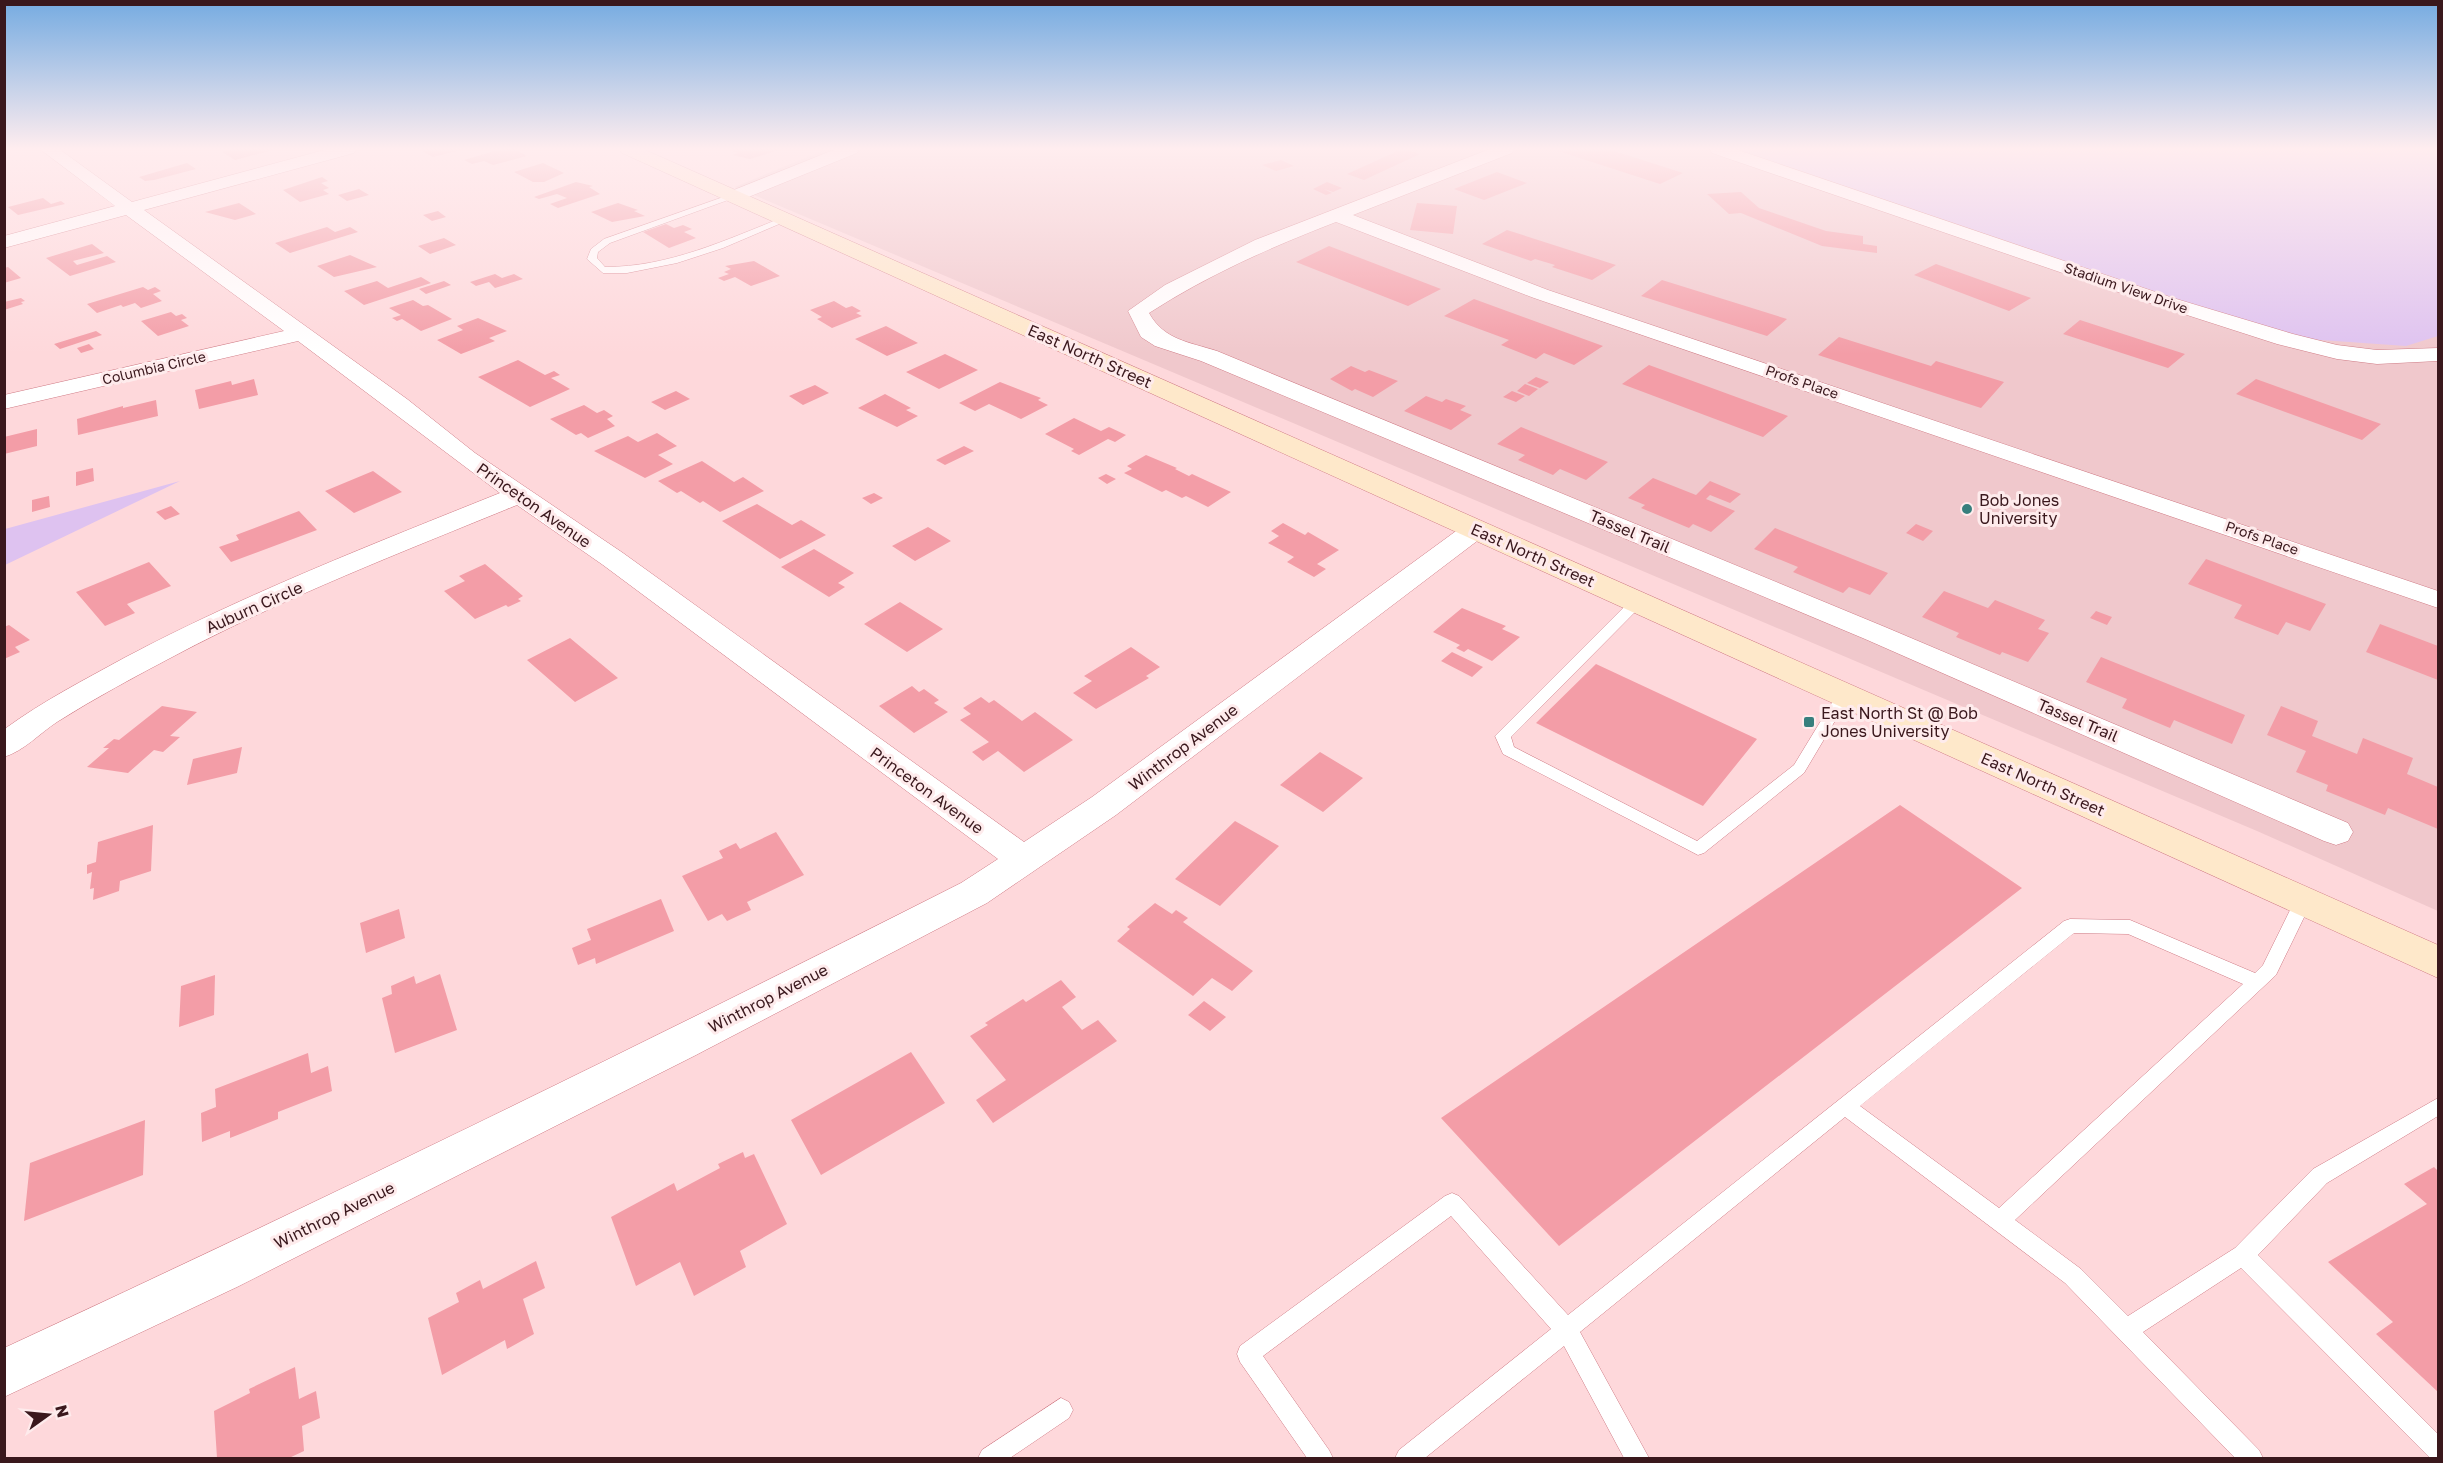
<svg xmlns="http://www.w3.org/2000/svg" width="2443" height="1463" font-family="'Golos Text',sans-serif">
<style>
.built{fill:#f0c8cc}
.green{fill:#dec2f0}
.building{fill:#f39da7}
.lines{fill:none;stroke-linecap:round;stroke-linejoin:round}
.lane-casing{stroke:#cf7b85;stroke-width:1}
.street-casing{stroke:#cf7b85;stroke-width:1}
.secondary-casing{stroke:#cf7b85;stroke-width:1}
.lane{fill:#fff;fill-rule:evenodd}
.street{fill:#fff;fill-rule:evenodd}
.secondary{fill:#fee8ca;fill-rule:evenodd}
.poi-dot{fill:#377f7d;stroke:#feebec;stroke-width:2}
.labels{text-anchor:middle;stroke-width:6;stroke-linejoin:round;paint-order:stroke}
.far-street-label{font-size:14px;fill:#3a181d;stroke:#feebec}
.street-label{font-size:16px;fill:#3a181d;stroke:#feebec}
.poi-label{font-size:16px;fill:#3a181d;stroke:#feebec;text-anchor:start}
</style>
<rect width="100%" height="100%" fill="#fed8db"/>
<!-- built -->
<path class="built" d="M827,149H2438V911L2257,831L735,187Z"/>
<!-- green -->
<path class="green" d="M1736,149H2438V336L2406,346L2292,338Z
M180,481L5,565V529Z"/>
<!-- building -->
<path class="building" d="M232,149H273V150L235,160L222,152Z
M419,149H461V150L433,157Z
M501,149H514L527,156L493,165L484,161L472,164L464,160Z
M728,149H779V150L750,159L732,155L738,153Z
M1402,149L1420,154L1364,180L1347,174Z
M1562,149H1608L1683,173L1660,184L1558,151Z
M1281,160L1294,166L1276,171L1262,165Z
M187,163L196,169L154,180L145,181L139,177Z
M543,163L564,173L544,182H533L514,172Z
M1497,172L1527,183L1484,200L1454,189Z
M322,177L328,181L321,183L329,188L323,190L329,194L300,202L283,190Z
M576,182L593,186L589,187L600,194L558,208L550,204L567,198L557,194L539,199L534,197Z
M1327,182L1342,188L1333,192L1324,189L1332,193L1326,195L1313,189Z
M359,189L369,195L347,201L338,195Z
M1741,192L1759,208L1826,231L1863,236V244L1877,246V253L1822,246L1741,213L1729,214L1707,194Z
M43,198L51,204L61,201L65,204L18,215L8,207Z
M239,203L256,214L235,220L205,212Z
M618,203L638,210L634,211L645,216L612,222L591,212Z
M1417,203L1457,206L1453,234L1410,230Z
M438,211L446,217L432,221L423,215Z
M666,224L674,228L683,225L692,229L684,232L696,238L669,248L643,232Z
M327,227L335,232L350,227L358,232L290,253L275,243Z
M1507,230L1616,265L1592,280L1552,267L1555,265L1535,259L1531,261L1482,244Z
M444,238L456,245L430,254L418,246Z
M92,244L104,253L73,261L77,265L107,256L116,262L70,276L46,258Z
M1329,246L1441,289L1408,306L1296,262Z
M350,255L377,267L334,277L317,266Z
M754,261L780,276L751,286L735,277L724,281L718,278L729,274L724,272L731,269L725,266Z
M1936,264L2031,298L2009,311L1914,275Z
M8,267L21,278L4,283V268Z
M495,274L502,278L514,274L523,279L495,288L489,282L476,286L470,282Z
M421,277L431,283L364,305L344,291L377,281L388,288Z
M1662,280L1787,319L1767,336L1641,296Z
M444,281L451,285L426,294L419,289Z
M143,287L148,290L155,287L161,291L153,294L162,301L141,308L135,303L123,307L121,305L97,313L87,304Z
M21,298L25,301L21,302L23,304L4,310V302Z
M1474,299L1603,346L1574,365L1544,353L1536,359L1501,345L1509,340L1444,316Z
M413,300L423,306L428,305L452,319L421,331L402,319L397,321L392,318L401,315L389,308Z
M834,301L846,308L852,306L861,311L856,313L862,316L832,328L817,319L822,317L810,310Z
M171,312L176,316L182,314L187,318L181,320L189,326L158,336L141,321Z
M478,318L507,331L489,338L495,341L461,354L437,340L463,330L457,326Z
M2080,320L2185,354L2168,368L2063,334Z
M886,326L918,343L887,356L855,339Z
M96,331L102,335L60,349L54,344Z
M1839,337L1931,366L1936,361L2004,382L1981,408L1818,355Z
M89,344L94,349L81,353L77,348Z
M945,354L978,370L939,389L906,372Z
M518,360L545,375L554,371L560,375L551,378L570,389L530,407L478,377Z
M1649,365L1788,416L1763,437L1622,384Z
M1351,366L1365,372L1369,370L1398,381L1373,397L1355,389L1352,391L1330,379Z
M1536,377L1549,382L1540,388L1527,383Z
M254,379L258,395L199,409L195,390L231,381L232,385Z
M2256,379L2381,424L2362,440L2236,394Z
M1000,382L1041,398L1038,400L1048,405L1021,419L989,404L975,411L959,403Z
M1525,384L1538,389L1529,396L1517,391Z
M815,385L829,393L803,405L789,396Z
M676,391L690,399L665,410L651,402Z
M1512,391L1525,396L1516,402L1503,397Z
M885,394L911,408L906,410L918,416L897,427L858,408Z
M1426,396L1442,402L1446,399L1466,406L1460,410L1472,415L1451,430L1404,411Z
M156,400L158,416L78,435L77,419L123,406V408Z
M584,405L597,413L604,410L613,416L607,419L615,426L588,438L581,433L576,435L550,419Z
M1074,418L1101,431L1109,427L1126,435L1115,442L1108,439L1079,455L1071,451L1074,449L1045,434Z
M1521,427L1608,462L1586,480L1560,469L1553,475L1518,460L1525,455L1497,444Z
M37,429V446L4,454V437Z
M657,433L677,446L658,455L673,464L645,478L594,451L628,436L638,442Z
M964,446L974,451L945,465L936,460Z
M1146,455L1177,468L1175,469L1189,476L1192,474L1231,492L1208,507L1186,496L1182,498L1166,490L1162,492L1124,473L1132,469L1127,466Z
M702,461L734,482L743,477L764,491L720,512L703,501L700,503L681,491L677,493L658,481Z
M93,468L94,481L76,486V472Z
M373,471L402,492L354,513L325,491Z
M1106,474L1116,479L1107,484L1098,478Z
M1653,478L1696,495L1710,481L1741,494L1730,503L1710,495L1706,499L1735,511L1711,532L1693,524L1689,528L1641,508L1645,505L1628,498Z
M874,493L883,498L871,504L862,498Z
M49,496L50,507L32,512V500Z
M757,504L792,525L801,520L826,535L780,559L722,521Z
M171,506L180,514L165,520L156,512Z
M299,511L317,530L231,562L219,547L239,540L236,535Z
M1283,523L1305,535L1308,532L1339,550L1317,564L1326,569L1314,577L1287,562L1294,557L1268,543L1279,536L1271,531Z
M1916,524L1933,531L1923,541L1906,533Z
M928,527L951,541L915,561L892,546Z
M1775,528L1888,573L1870,595L1849,587L1843,593L1793,572L1798,567L1754,549Z
M814,549L854,573L838,583L845,587L829,597L781,567Z
M2206,559L2326,604L2310,631L2286,622L2278,635L2234,618L2242,605L2188,584Z
M149,562L171,586L127,604L135,613L105,626L76,592Z
M485,564L523,596L518,599L521,601L508,607L506,605L475,619L444,591L465,581L459,576Z
M1944,591L1988,608L1995,600L2045,620L2038,629L2049,633L2028,662L2002,652L2000,655L1956,637L1959,633L1922,617Z
M900,602L943,629L907,652L864,624Z
M1462,608L1506,626L1502,629L1520,637L1492,661L1468,649L1464,652L1456,648L1460,645L1433,632Z
M2096,611L2112,617L2107,625L2090,618Z
M2380,624L2438,646V680L2366,652Z
M9,625L30,640L15,647L20,652L4,659V627Z
M570,638L618,678L575,702L527,660Z
M1131,647L1160,667L1146,676L1149,678L1096,709L1073,693L1092,681L1084,676Z
M1452,652L1483,667L1472,677L1441,661Z
M2101,657L2245,715L2232,744L2174,720L2170,728L2122,708L2127,699L2086,682Z
M1596,664L1757,739L1703,806L1536,723Z
M912,686L919,692L924,689L939,700L934,703L948,712L914,733L879,706Z
M981,697L989,703L994,700L1022,721L1035,712L1073,740L1024,772L998,751L983,761L972,752L989,742L960,720L971,714L963,708Z
M162,706L197,712L170,736L180,737L163,752L154,750L128,773L87,767L109,748H103L114,739L119,740Z
M2281,706L2318,721L2312,736L2357,754L2363,738L2413,758L2407,774L2438,787V829L2388,808L2385,815L2326,791L2328,785L2296,772L2306,751L2267,735Z
M242,747L237,773L187,785L193,759Z
M1320,752L1363,778L1323,812L1280,785Z
M1900,805L2022,888L1559,1246L1441,1118Z
M1235,821L1279,846L1220,906L1175,879Z
M153,825L151,871L120,881L119,891L93,900L94,888L90,889L92,872L87,874V865L96,862L98,842Z
M776,832L804,875L747,902L751,910L727,921L722,914L708,921L682,876L723,858L719,851L736,843L740,849Z
M661,899L674,931L596,964L595,958L578,965L572,948L591,940L587,929Z
M1155,903L1172,914L1176,910L1188,918L1183,922L1253,971L1232,991L1212,978L1193,996L1117,941L1130,929L1127,927Z
M399,909L405,938L366,953L360,923Z
M440,974L457,1030L395,1053L382,998L392,994L391,986L414,976L416,984Z
M215,975L214,1015L179,1027L181,986Z
M1061,980L1076,997L1062,1007L1082,1030L1098,1020L1117,1041L993,1123L976,1100L1006,1080L970,1036L988,1025L985,1023L1023,999L1026,1002Z
M1204,1001L1226,1017L1210,1031L1188,1015Z
M911,1052L945,1103L821,1175L791,1120Z
M308,1053L311,1073L328,1066L332,1091L278,1112V1119L230,1138V1131L202,1142L201,1113L216,1107L215,1089Z
M145,1120L143,1175L24,1221L30,1163Z
M743,1152L745,1158L754,1154L787,1224L740,1251L746,1267L694,1296L680,1262L636,1286L611,1217L674,1183L677,1191L720,1168L718,1164Z
M2434,1167L2438,1171V1392L2376,1334L2393,1322L2328,1262L2427,1204L2404,1184Z
M536,1261L545,1288L523,1299L534,1334L507,1349L505,1340L442,1375L428,1318L459,1302L456,1293L480,1280L483,1289Z
M295,1367L299,1399L316,1391L320,1418L302,1426L304,1451L289,1458H217L214,1411L250,1393L249,1389Z"/>
<g class="lines">
<!-- lane casing -->
<g class="lane-casing">
<path id="lane" d="M732,194L739,196L610,243L598,252L597,258L605,267C669,267 725,240 784,217L791,219L723,248L677,263L627,273H603L587,259L591,249L604,239Z
M1637,598L1642,599L1644,602L1642,605L1511,737L1514,747L1697,841L1794,765L1839,691L1844,689L1851,694L1804,773L1704,853L1698,855L1503,754L1495,736L1632,599Z
M2303,894L2309,896L2312,901L2276,975L2015,1220L2081,1269L2128,1316L2235,1248L2313,1169L2438,1098V1116L2327,1183L2258,1255L2438,1434V1458H2430L2241,1268L2143,1332L2259,1450L2263,1458H2235L2065,1283L1845,1117L1580,1332L1649,1458H1624L1564,1346L1425,1458H1395L1399,1450L1551,1329L1451,1216L1263,1356L1329,1450L1333,1458H1307L1240,1362L1237,1354L1240,1346L1445,1196L1452,1193L1459,1196L1568,1315L2064,921L2070,919L2130,920L2255,973L2263,965L2297,896ZM2074,933L2128,934L2243,984L1999,1208L1860,1106Z
M1061,1398L1069,1402L1073,1410L1069,1418L1010,1458H978L982,1450Z"/>
</g>
<!-- street casing -->
<g class="street-casing">
<path id="street" d="M40,149H59L132,202L328,149H356L354,153L144,210L407,399L475,453L623,553L1024,842L1092,797L1467,523L1476,521L1485,523L1489,529L1485,535L1116,815L987,903L696,1055L237,1287L4,1397V1348C326,1199 645,1043 961,883L998,859L603,565L517,505C402,552 286,597 176,655C136,676 95,698 57,722C40,733 24,751 4,757L6,728C43,701 84,680 124,658C245,594 373,544 500,493L298,341L4,409V395L284,331L126,215L4,248V236L115,206Z
M836,149H859L857,153L741,200L735,201L726,196L729,192Z
M1490,149H1514L1512,153L1353,215L1548,290L2438,591V608L1534,298L1336,222C1271,247 1208,275 1149,313C1164,340 1189,342 1217,351L1885,627L2348,823L2353,832L2348,841L2336,845L2324,841L1865,639L1201,361L1155,346L1141,337L1128,311L1165,285L1255,240Z
M1710,149H1735L2173,298L2293,334L2337,345L2377,350L2438,348V361L2377,364L2337,359L2277,344L2159,306L1712,153Z"/>
</g>
<!-- secondary casing -->
<g class="secondary-casing">
<path id="secondary" d="M619,149H643L2438,945V978L622,153Z"/>
</g>
<!-- lane -->
<use href="#lane" class="lane"/>
<!-- street -->
<use href="#street" class="street"/>
<!-- secondary -->
<use href="#secondary" class="secondary"/>
</g>
<!-- sky -->
<linearGradient id="sky" x2="0" y2="1"><stop stop-color="#75abe1"/><stop offset="0.42" stop-color="#ffedef"/><stop offset="1" stop-color="#ffedef" stop-opacity="0"/></linearGradient>
<rect width="2443" height="354" fill="url(#sky)"/>
<!-- markers -->
<g class="poi-dot">
<circle cx="1967" cy="509" r="6"/>
<rect x="1803" y="716" width="12" height="12" rx="3"/>
</g>
<g class="labels">
<!-- far-street labels -->
<g class="far-street-label">
<text transform="translate(2126 288) rotate(19)" y="5">Stadium View Drive</text>
<text transform="translate(154 368) rotate(-13)" y="5">Columbia Circle</text>
<text transform="translate(1802 382) rotate(19)" y="5">Profs Place</text>
<text transform="translate(2262 538) rotate(19)" y="5">Profs Place</text>
</g>
<!-- street labels -->
<g class="street-label">
<text transform="translate(1090 356) rotate(24)" y="6">East North Street</text>
<text transform="translate(534 505) rotate(35)" y="6">Princeton Avenue</text>
<text transform="translate(1630 531) rotate(23)" y="6">Tassel Trail</text>
<text transform="translate(1533 555) rotate(24)" y="6">East North Street</text>
<text transform="translate(254 607) rotate(-24)" y="6">Auburn Circle</text>
<text transform="translate(2078 720) rotate(23)" y="6">Tassel Trail</text>
<text transform="translate(1183 747) rotate(-37)" y="6">Winthrop Avenue</text>
<text transform="translate(2043 784) rotate(24)" y="6">East North Street</text>
<text transform="translate(927 790) rotate(36)" y="6">Princeton Avenue</text>
<text transform="translate(768 998) rotate(-27)" y="6">Winthrop Avenue</text>
<text transform="translate(334 1215) rotate(-26)" y="6">Winthrop Avenue</text>
</g>
<!-- poi labels -->
<g class="poi-label">
<text x="1979" y="506">Bob Jones<tspan x="1979" dy="18">University</tspan></text>
<text x="1821" y="719">East North St @ Bob<tspan x="1821" dy="18">Jones University</tspan></text>
</g>
</g>
<!-- border -->
<rect width="2443" height="1463" fill="none" stroke="#3a181d" stroke-width="12"/>
<!-- north arrow -->
<g transform="translate(48 1415) rotate(75)" stroke="#feebec" stroke-width="4.5" paint-order="stroke">
<path d="M0-4.5L10 22L0 15L-10 22Z" fill="#3a181d"/>
<text y="-9" font-size="16" font-weight="bold" text-anchor="middle" fill="#3a181d">N</text>
</g>
</svg>
